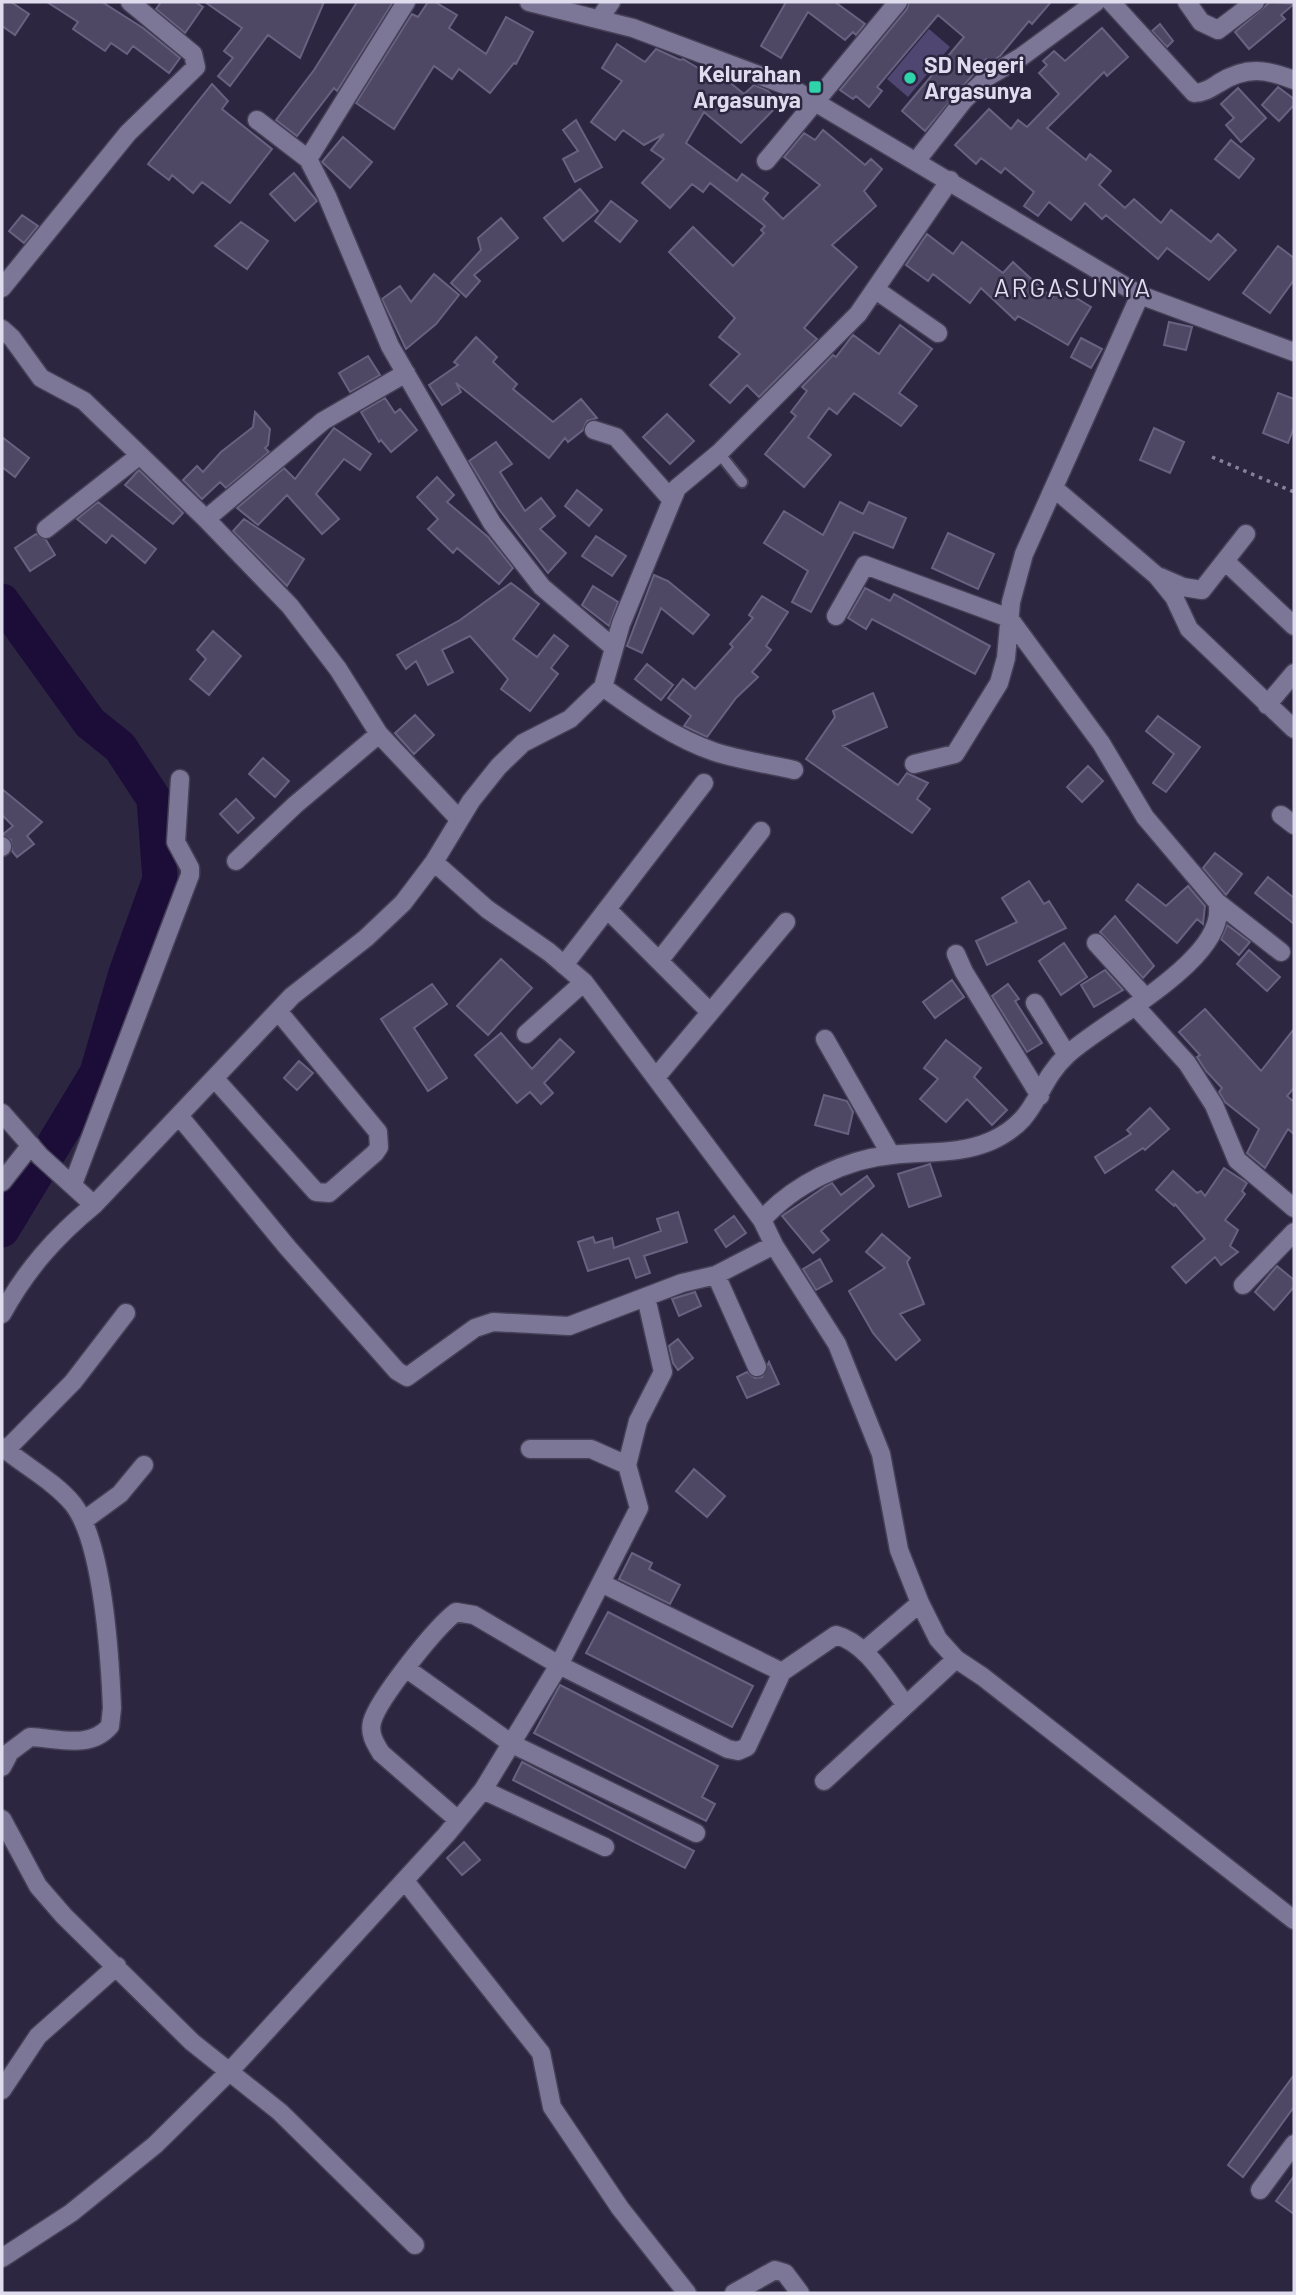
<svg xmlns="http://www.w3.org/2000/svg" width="1296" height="2295" font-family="Barlow,sans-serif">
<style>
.green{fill:#504672}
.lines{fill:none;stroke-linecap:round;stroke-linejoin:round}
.river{stroke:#1b0c38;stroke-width:35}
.building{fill:#4e4865;stroke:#686281;stroke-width:2}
.service-casing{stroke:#454057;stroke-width:14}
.minor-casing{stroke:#454057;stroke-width:21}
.tertiary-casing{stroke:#454057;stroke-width:21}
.path{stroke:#878299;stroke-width:3.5;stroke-dasharray:3.5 5;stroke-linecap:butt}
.service{stroke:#7d7797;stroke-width:10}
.minor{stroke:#7d7797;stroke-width:18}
.tertiary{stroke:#7d7797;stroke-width:18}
.poi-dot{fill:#30d4aa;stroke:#2c2641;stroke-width:2.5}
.labels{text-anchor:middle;stroke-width:5;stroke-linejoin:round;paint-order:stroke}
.poi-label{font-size:23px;font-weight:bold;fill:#dfdcee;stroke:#2c2641;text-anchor:start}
.quarter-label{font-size:26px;letter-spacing:2px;fill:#dfdcee;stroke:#2c2641}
</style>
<rect width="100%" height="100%" fill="#2c2641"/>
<!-- green -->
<path class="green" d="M929,29L950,47L908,97L887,79Z"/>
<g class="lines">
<!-- river -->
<path class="river" d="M2,601L90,723L120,747L154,799L160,879L126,973L97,1073L2,1230"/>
</g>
<!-- building -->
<path class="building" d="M2,2H11L29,14L15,35L2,26Z
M47,2H102L143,28L180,58L169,73L133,46L127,54L111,43L105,51L73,29L78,22Z
M161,2H195L203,7L185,33L156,9Z
M205,2H324L300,58L268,35L230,86L218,76L233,58L224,51L242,28Z
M357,2H393L337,91L334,88L297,136L276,120L314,70Z
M428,2H435L457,15L449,28L486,54L506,17L533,32L516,64L514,63L490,93L459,69L452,79L434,66L394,129L356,103L412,14L418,17Z
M786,2H835L865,24L856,35L853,32L845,40L808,12L781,58L761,46Z
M909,2H1051L1032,24L1029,21L1000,56L990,62L986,59L925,131L902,111L964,37L938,15L877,87L882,91L869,107L856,96L853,99L840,90L907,9Z
M1270,2L1294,4L1281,15L1285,19L1249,49L1235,32Z
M1160,24L1173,41L1167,47L1152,31Z
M1102,28L1128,57L1107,76L1104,72L1047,128L1086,160L1090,154L1111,171L1099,185L1125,208L1134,199L1161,223L1171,210L1211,242L1218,234L1236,250L1209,280L1167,248L1158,259L1106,215L1102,219L1085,203L1071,220L1049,202L1038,216L1024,206L1034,192L1005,168L1001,173L981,158L976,164L955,145L989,109L1011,129L1018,120L1027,127L1059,94L1039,73L1047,65L1043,61L1054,51L1065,61Z
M617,44L645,62L656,49L680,60L683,59L713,77L717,72L744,94L754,85L768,91L780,103L741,143L704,112L686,143L737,181L742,174L768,193L763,199L783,219L820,185L784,157L804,133L815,140L823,130L865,165L871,159L882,169L864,191L876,206L832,245L857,267L804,328L817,339L759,397L747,385L730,403L710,385L740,354L719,337L735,318L669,252L693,227L733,266L764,233L761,230L765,226L710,183L703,192L692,184L670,208L642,183L664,159L651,150L664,134L644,145L623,130L615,140L591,122L622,81L602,68Z
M212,84L228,101L222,109L272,149L230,203L202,182L193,193L172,175L169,180L148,164Z
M1278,87L1294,99V105L1279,121L1262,105Z
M1238,88L1266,118L1241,142L1226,125L1234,118L1221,104Z
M576,120L602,167L575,182L563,159L578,151L563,130Z
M343,137L372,162L350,188L322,162Z
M1231,140L1254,159L1239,178L1215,159Z
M294,173L317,201L295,221L270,194Z
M580,189L598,211L563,241L544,218Z
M611,201L637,221L620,242L595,221Z
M22,215L38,226L24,243L9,231Z
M501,218L518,238L474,275L480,281L466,297L451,283L481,250L478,238Z
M241,222L268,241L247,269L215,246Z
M927,234L953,254L962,242L1003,273L1013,262L1052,298L1058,287L1091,307L1068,345L1018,316L1015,320L981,288L970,303L933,274L928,281L906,265Z
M1278,246L1294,258V280L1270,313L1243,293Z
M434,274L459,295L436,324L406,349L382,299L400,286L411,302Z
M1169,322L1192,327L1186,350L1164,345Z
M900,325L932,349L899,393L917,406L901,426L854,393L837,414L829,408L808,437L831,455L804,487L765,454L796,416L791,412L807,391L802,387L833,355L836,357L853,335L879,354Z
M476,337L497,357L493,362L517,384L513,389L553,422L581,399L597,418L587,421L583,430L568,442L565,438L549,458L456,383L461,392L442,405L429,385L458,365L454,362Z
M1081,338L1102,349L1091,368L1071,357Z
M368,356L380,375L350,392L339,373Z
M1278,393L1294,399V427L1288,443L1263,433Z
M385,398L395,413L400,409L417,430L391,452L381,440L379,442L361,412Z
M255,412L270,429L268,445L265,448L269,452L226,488L220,482L202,499L183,480L197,466L203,472L221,452L253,427Z
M667,414L694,441L670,464L643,437Z
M334,428L371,454L360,470L344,459L316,494L339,519L322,534L287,495L258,525L237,508L284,468L295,479Z
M1154,428L1184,442L1170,473L1140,460Z
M2,437L29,458L15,477L2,467Z
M496,442L512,464L500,472L525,511L541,498L555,516L540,529L566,553L548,573L498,508L469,461Z
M139,470L183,513L173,524L125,485Z
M437,477L454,495L447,502L488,537L513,568L499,584L457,548L453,553L428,529L438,519L417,497Z
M577,490L602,510L589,526L565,506Z
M98,502L156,549L145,563L112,535L106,543L77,519Z
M840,502L863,514L869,502L906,518L893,548L854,532L811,612L792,602L808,571L764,543L784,511L823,535Z
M244,519L304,559L287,586L233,531Z
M948,533L994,554L978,589L932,568Z
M36,534L46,540L55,555L30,571L15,548Z
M596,536L626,556L612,576L582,556Z
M654,575L668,581L709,615L693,634L661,608L642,653L627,646Z
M511,583L539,604L513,639L537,657L554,635L568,646L551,668L558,674L530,711L501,689L508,679L470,636L442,650L453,672L428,685L416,661L406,669L397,655L460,620Z
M593,586L618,602L609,626L582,605Z
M865,588L890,601L894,594L990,646L975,674L872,619L866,629L848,618Z
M762,596L788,612L766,646L771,650L752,672L758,677L736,698L707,737L684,726L691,716L668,698L683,679L695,689L733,647L730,644L753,618L749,615Z
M213,631L241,656L209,695L190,679L206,659L197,650Z
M647,664L673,685L661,700L635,679Z
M873,693L887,727L843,746L898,785L907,773L928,783L917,799L930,809L912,833L806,759L835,717L833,711Z
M415,715L434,735L414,754L395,733Z
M1158,716L1200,747L1166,792L1153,783L1174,754L1146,731Z
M263,758L289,781L275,797L249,774Z
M1088,766L1103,781L1082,802L1067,787Z
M2,789L42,822L27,836L34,844L17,857L12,851L11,840L2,835L13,826L2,815Z
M236,799L254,818L238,833L220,814Z
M1215,853L1242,874L1226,895L1203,868Z
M1268,877L1294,898V924L1255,893Z
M1029,881L1044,904L1049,901L1066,928L987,965L976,941L1017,922L1002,898Z
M1138,884L1166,906L1188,886L1205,906L1203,924L1197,919L1177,943L1126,900Z
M1115,916L1154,966L1143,978L1100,932Z
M1227,925L1250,942L1239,955L1221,939Z
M1064,943L1087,977L1061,995L1039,961Z
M1249,950L1280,977L1267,991L1237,964Z
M501,959L532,988L488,1035L457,1006Z
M1105,970L1123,990L1094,1007L1081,985Z
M952,980L964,997L935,1018L923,1002Z
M432,984L447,1004L414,1028L447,1078L428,1091L381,1019Z
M1008,984L1019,999L1015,1001L1042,1043L1027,1052L992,996Z
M1205,1009L1261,1071L1294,1029V1088L1287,1096L1294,1102V1134L1288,1129L1265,1168L1247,1153L1259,1129L1225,1102L1219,1092L1222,1088L1206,1071L1197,1057L1200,1055L1179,1032Z
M501,1033L532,1069L560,1039L574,1052L544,1083L553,1093L541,1104L530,1092L517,1103L475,1055Z
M946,1040L981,1068L974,1077L1007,1110L992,1125L967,1099L946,1122L920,1099L938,1079L924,1068Z
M299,1061L313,1073L297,1090L284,1078Z
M824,1095L847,1101L853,1112L848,1134L815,1125Z
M1150,1108L1169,1129L1145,1150L1143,1148L1105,1173L1095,1157L1131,1134L1127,1130Z
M930,1164L941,1196L909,1207L898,1174Z
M1224,1168L1247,1183L1242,1191L1245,1194L1225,1220L1238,1230L1230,1246L1238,1252L1221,1265L1215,1257L1186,1283L1172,1267L1205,1239L1175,1204L1174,1206L1156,1190L1173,1171L1197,1193L1201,1191L1205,1196Z
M867,1176L874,1186L821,1231L829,1240L813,1253L782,1216L826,1186L832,1183L841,1195Z
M678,1212L687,1242L644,1256L650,1273L636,1278L629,1258L588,1271L578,1242L593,1237L595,1243L612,1238L614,1248L661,1231L657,1219Z
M734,1216L746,1233L726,1247L715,1230Z
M882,1234L910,1258L907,1262L924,1304L900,1314L920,1340L896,1360L873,1333L849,1291L885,1268L866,1252Z
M820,1259L832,1281L816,1290L803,1269Z
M1277,1266L1294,1280V1287L1274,1310L1255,1292Z
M695,1292L701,1306L679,1316L672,1299Z
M678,1339L693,1358L678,1370L673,1363L669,1346Z
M769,1362L779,1384L747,1398L737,1377L747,1372L755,1378L762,1377Z
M694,1469L725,1496L707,1517L676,1491Z
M632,1553L652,1563L649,1569L680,1585L670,1604L619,1579Z
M608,1612L753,1686L732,1727L586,1653Z
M560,1685L718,1766L702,1797L715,1804L706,1821L534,1733Z
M522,1762L694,1851L685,1868L513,1780Z
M464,1842L480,1860L462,1875L447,1858Z
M1294,2075V2107L1243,2177L1228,2165Z
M1294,2176V2214L1276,2201Z"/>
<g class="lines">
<!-- service casing -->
<g class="service-casing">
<path id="service" d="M719,453L742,482"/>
</g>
<!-- minor casing -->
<g class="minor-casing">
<path id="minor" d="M406,2L308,159L327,196L390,346L492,523L542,587L613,647
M1111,2L1194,93C1204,93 1211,88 1219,83C1246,66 1266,69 1294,80
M1187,2L1201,22L1218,30L1255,2
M600,18L611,2
M257,120L308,159
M917,160L964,100L989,76L1021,57L1096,2
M766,161L898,2
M2,288L128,133L196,67L193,54L130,2
M876,290L938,333
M2,329L12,338L41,378L84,401L206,519L290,606L338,669L379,734L459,819
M594,430L616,437L671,499
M1055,489L1157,576L1174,597L1189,629L1294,729
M206,519L323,421L406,373
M46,529L140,455
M1225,561L1294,626
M1160,577L1183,587L1202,590L1246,534
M603,687C638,712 674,738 715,752C740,760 768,764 794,770
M1267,705L1294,673
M914,764L955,754L999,683L1006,658L1011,602L1024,554L1140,295
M1281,815L1294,825
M2,847V846
M236,861L295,805L379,734
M434,862L487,909L549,952L584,982L762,1220
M1217,902L1281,952
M607,909L710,1012
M1096,943L1146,998
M956,954L964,972L1040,1096
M659,961L761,831
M564,965L704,783
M1035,1003L1067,1055
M1136,1007L1187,1063L1214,1105L1237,1160L1294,1208
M526,1034L584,982
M825,1039L891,1155
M657,1076L786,922
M215,1079L316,1192L329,1193L375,1153L379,1147L378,1132L278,1011
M2,1113L40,1156L94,1205
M180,1117L288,1248L397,1371L407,1377L475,1328L493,1322L569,1326L682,1283L716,1275L774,1245L762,1220C793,1185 845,1159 892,1155C926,1151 959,1155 991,1141C1040,1119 1034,1086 1067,1055C1100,1023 1232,958 1217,902L1145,817L1101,743L1009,618L865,565L836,616
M2,1182L31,1145
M73,1184L190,875V868L176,842L180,779
M774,1245L837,1344L881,1454L899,1550L920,1603L938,1639L956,1659L983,1677L1294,1920
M716,1275L757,1367
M1243,1285L1294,1232
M2,1314C26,1270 55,1237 94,1205L292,996L366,938L403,903L434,862L471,801L499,766L523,743L570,719L603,687L621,624L677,488L719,453L858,314L950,180
M2,1447L6,1450L73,1382L126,1313
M530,1449H591L627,1465
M83,1521L120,1494L144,1465
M603,1584L782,1672
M864,1651L920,1603
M407,1669L512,1744L696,1833
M2,1767L10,1752L30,1737C57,1738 90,1750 110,1726L112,1708C110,1659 103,1542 73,1504C56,1483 27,1467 6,1450
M824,1781L956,1659
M483,1790L605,1847
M2,1819L38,1886L64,1916L192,2042L280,2112L415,2245
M458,1820L381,1753C375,1743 369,1734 372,1722C378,1699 436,1627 456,1612L474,1615L559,1665L728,1749L738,1751L747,1747L782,1672L836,1635C867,1643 887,1681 906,1705
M405,1881L541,2053L552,2107L620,2208L687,2293
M2,2090L38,2036L117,1966
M1260,2190L1294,2144
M2,2258L71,2213L155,2145L229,2072L446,1835L483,1790L559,1665L639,1508L627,1465L638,1421L663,1372L646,1297
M734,2293L775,2270L785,2273L800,2293"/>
</g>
<!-- tertiary casing -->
<g class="tertiary-casing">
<path id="tertiary" d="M529,2L633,28L788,86L1140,295L1294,352"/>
</g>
<!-- path -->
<path class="path" d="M1212,457L1294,492"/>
<!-- service -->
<use href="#service" class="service"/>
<!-- minor -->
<use href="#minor" class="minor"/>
<!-- tertiary -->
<use href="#tertiary" class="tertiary"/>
</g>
<!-- markers -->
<g class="poi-dot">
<circle cx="910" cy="78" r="7"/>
<rect x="808" y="80" width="14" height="14" rx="3.5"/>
</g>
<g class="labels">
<!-- poi labels -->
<g class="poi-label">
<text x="924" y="73">SD Negeri<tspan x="924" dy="26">Argasunya</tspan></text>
<text x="801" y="82" text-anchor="end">Kelurahan<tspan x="801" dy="26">Argasunya</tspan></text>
</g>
<!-- quarter labels -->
<g class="quarter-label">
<text x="1073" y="297">ARGASUNYA</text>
</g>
</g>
<!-- border -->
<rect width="1296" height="2295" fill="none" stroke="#dfdcee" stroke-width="7"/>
</svg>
